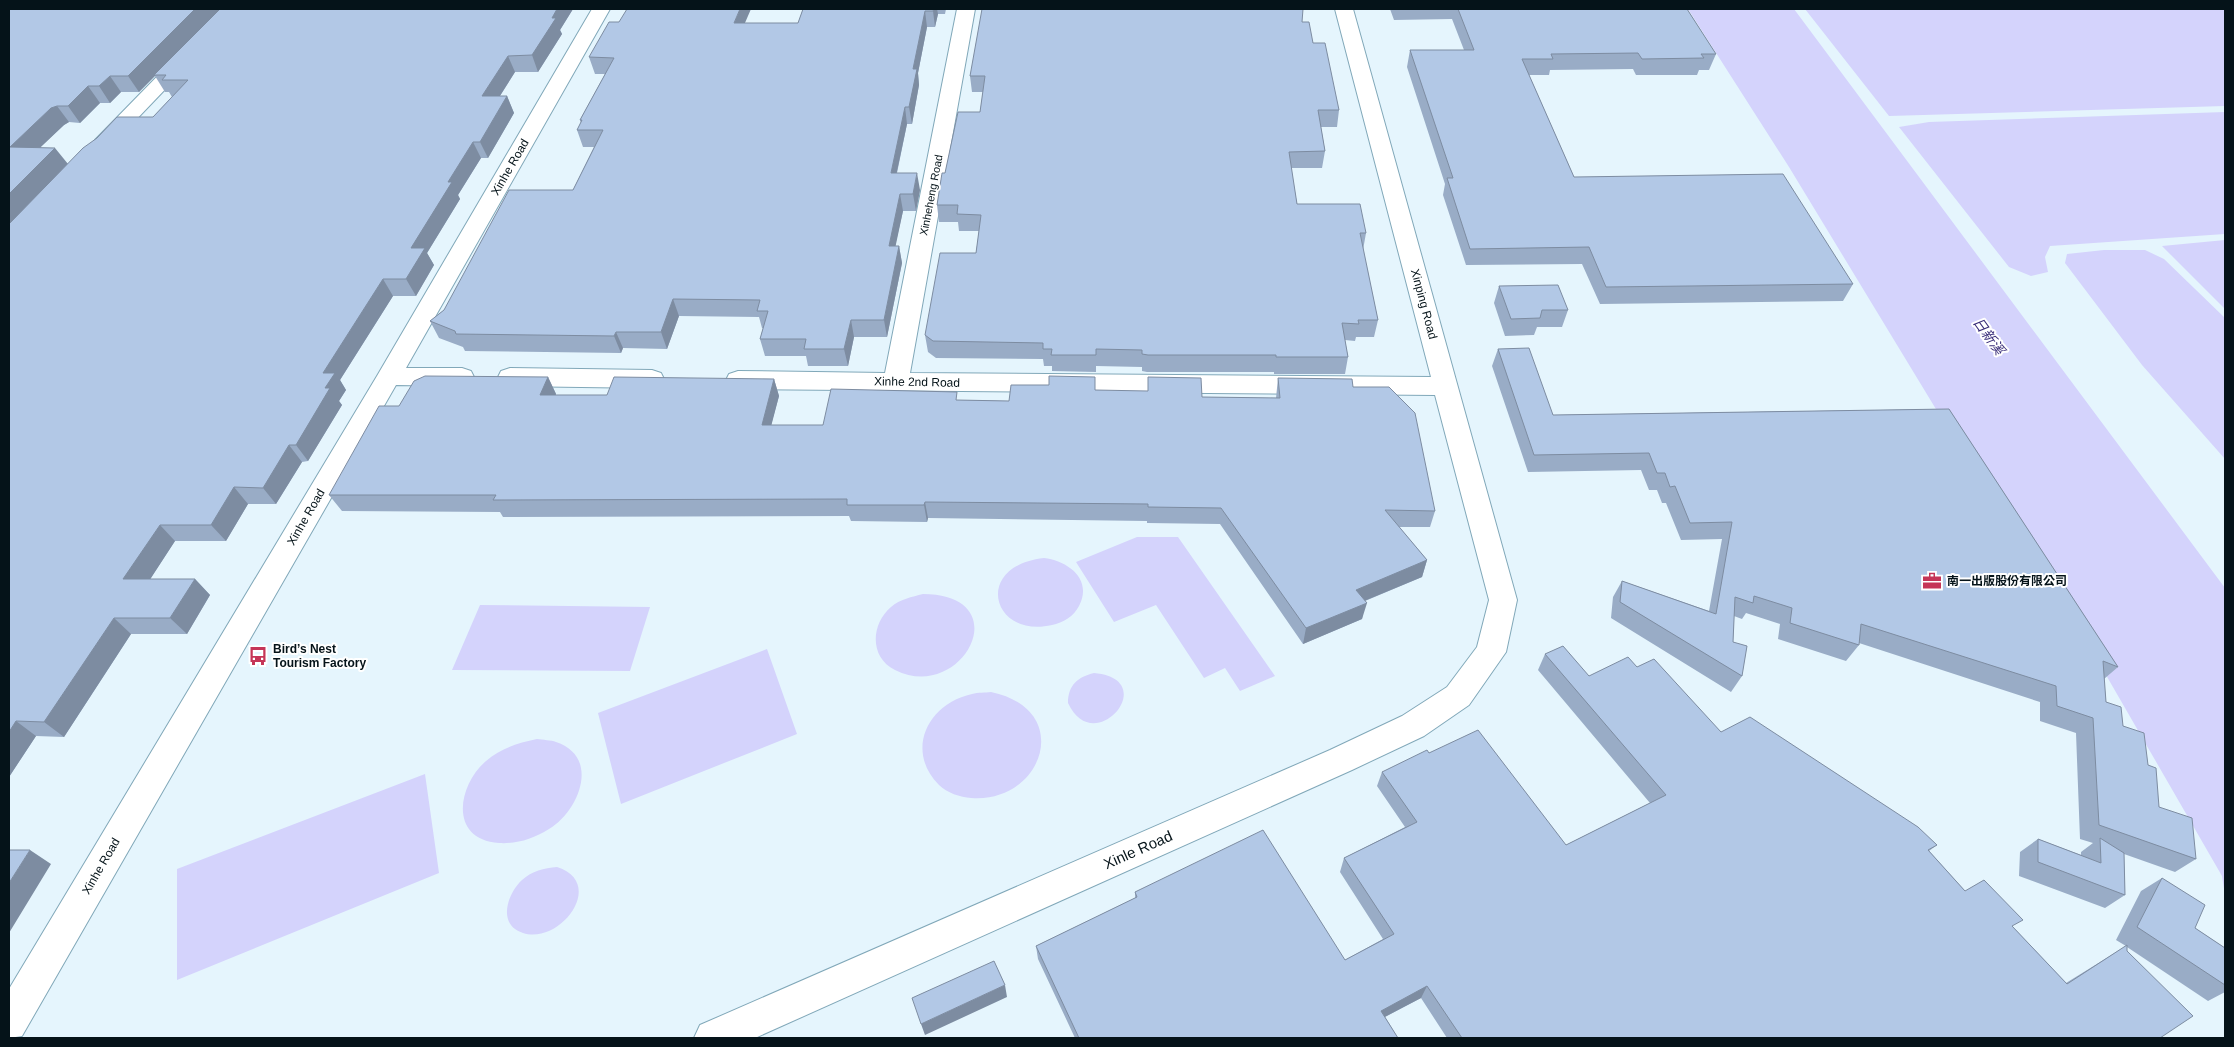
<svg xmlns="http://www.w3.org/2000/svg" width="2234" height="1047" font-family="Arial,'Noto Sans TC',sans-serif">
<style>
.water{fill:#d4d3fc}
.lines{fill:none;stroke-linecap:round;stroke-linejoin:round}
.minor-casing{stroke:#81a8b9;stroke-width:2}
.minor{fill:#fff;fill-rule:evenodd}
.wall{fill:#99acc6;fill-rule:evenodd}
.shaded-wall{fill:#7d8ca1}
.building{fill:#b2c8e6;stroke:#7d8ca1}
.labels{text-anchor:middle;stroke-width:4;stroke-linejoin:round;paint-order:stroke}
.far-street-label{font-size:11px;fill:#051319;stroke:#fff}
.street-label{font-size:12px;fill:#051319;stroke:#fff}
.poi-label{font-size:12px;font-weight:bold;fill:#051319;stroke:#fff;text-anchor:start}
.water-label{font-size:14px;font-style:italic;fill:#382c78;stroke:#fff}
.near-street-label{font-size:15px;fill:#051319;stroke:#fff}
</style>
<rect width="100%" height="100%" fill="#e5f5fd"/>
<!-- water -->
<path class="water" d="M1688,9H1794L2225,588V895L2222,876L2106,675L1945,424L1789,167Z
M1805,9H2225V106L1889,116Z
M2225,112V234L2050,246L2045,257L2048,272L2031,276L2009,267L1899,127L1929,122Z
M2225,240V309L2162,246Z
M2104,250H2145L2164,259L2225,318V459L2142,365L2065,263L2067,254Z
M1137,537H1178L1275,676L1240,691L1225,668L1204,678L1156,605L1114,622L1076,562Z
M1044,558C1068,561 1093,579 1079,606C1074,616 1063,623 1052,625C992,639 972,566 1044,558Z
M923,594C1020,595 962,704 895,670C869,657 871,624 891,607C900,599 912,597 923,594Z
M480,605L650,607L630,671L452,670Z
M767,649L797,734L621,804L598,713Z
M1094,673C1163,679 1094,760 1068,703C1068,685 1078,677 1094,673Z
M991,692C1076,710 1042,804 971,798C960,797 947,793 939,785C905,751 927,704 972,694C978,692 985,693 991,692Z
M537,739C543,740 551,740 556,742C601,757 579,811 549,829C533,839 517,844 499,843C449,840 457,786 486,761C501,748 518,743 537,739Z
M425,774L439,873L177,980V869Z
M557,867C607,883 560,945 523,933C497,925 507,894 522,880C532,871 544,868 557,867Z"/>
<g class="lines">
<!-- minor casing -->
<g class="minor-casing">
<path id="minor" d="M223,9H242L109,148L102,150L95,148L92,144L95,140Z
M592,9H610L406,368H462L471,371L474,377L471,383L462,386L396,385L22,1036L9,1038V989L377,376Z
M957,9H975L910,373L1431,377L1335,9H1353L1517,600L1506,652L1469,705L1424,736L1352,770L755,1038H694L700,1025L1330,750L1402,716L1447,687L1477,647L1489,600L1435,395L738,389L729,386L726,380L729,374L738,371L885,373Z
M510,368L652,370L661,373L664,379L661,385L652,388L510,386L501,383L498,377L501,371Z"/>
</g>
<!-- minor -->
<use href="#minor" class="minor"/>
</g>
<!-- wall -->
<path class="wall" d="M9,9H573L560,30L562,34L538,72H515L500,96H507L514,113L488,158H481L458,195L460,199L427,253L434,265L416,296H393L340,380L346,390L339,401L342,405L308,461L302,462L276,504H248L226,541H175L150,579H195L210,595L187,634H131L64,737L36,736L9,777ZM155,76L165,92H169L172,97L153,117L68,164L40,147L64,125L69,122L80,123L100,103H110L121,92H139Z
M803,9H946L945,14H938L935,27H927L918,73L919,85L912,124H907L897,173L920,190L916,211H903L895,246H899L902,263L887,337H854L848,366H808L806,356H765L760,339L763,328H762L759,317L679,316L667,349L623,348L621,353L465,351L463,347L439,338L430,321L444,310L573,190L594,147H583L577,130L581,123L580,120L605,74H595L589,57L745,23H798Z
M1390,9H1687L1716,54L1709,70H1699L1697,75H1636L1633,69L1550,70L1549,75H1529L1574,177L1853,284L1843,301L1600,304L1582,264L1466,265L1443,195L1445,184L1407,67L1410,50H1464L1452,19L1394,20Z
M1302,22L1313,43L1339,110L1337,127H1321L1325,151L1322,168H1291L1297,204L1366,233L1363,250L1378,320L1374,337H1356L1355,341L1345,340L1348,357L1345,374H1274V372H1147L1142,371V367L1096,366V372L1052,371V366H1044L1043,359L936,358L928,352L925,335L976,253L979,231H959L958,222H939L937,205L945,173L980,112L983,92H972L970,76Z
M1499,286L1568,310L1562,327H1537L1534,335L1505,336L1494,303Z
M1498,349L1553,415L1949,409L2118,667L2104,679L2106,702L2123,726L2148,765L2159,807L2196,859L2175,872L2124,854L2125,895L2105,908L2019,876L2020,852L2038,839L2081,855V852L2093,843L2080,839L2076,733L2040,721V702L1859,643V645L1846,661L1778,639L1780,624L1746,613L1742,619L1734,616L1733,642L1742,676L1731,692L1611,618L1613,597L1622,581L1709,611L1722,539L1681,540L1666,503H1662L1657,490H1649L1641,470L1528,472L1492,366Z
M548,377L556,394V395H607L774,379L779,396L771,425H823L958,400L1009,401L1096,390L1202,397L1276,398L1278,378L1353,387L1435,511L1430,527H1399L1427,560L1422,577L1365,601L1362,619L1303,644L1220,524L1147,523V521L928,518L927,522L851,521L849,516L503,517L500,512L342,511L329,495L399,406Z
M1545,654L1589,676L1637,667L1721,732L1937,845L1929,851L1965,891L2013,927L2066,983L2126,946L2116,940L2141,891L2162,878L2195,928L2225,948V992L2208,1001L2127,947V951L2160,1038H1447L1421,998L1385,1017L1398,1038H1075L1038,959L1036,946L1135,898V892L1345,960L1383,939L1340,872L1344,858L1405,827L1377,786L1382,772L1429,753L1566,845L1650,803L1538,670Z"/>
<!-- shaded-wall -->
<path class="shaded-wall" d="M195,9H221L139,92L128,76Z
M557,9H573L560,30L562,34L538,72L532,55L552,18Z
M740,9H751L738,39L734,23Z
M934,9H937L938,14L935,27L933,11Z
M925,11L927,27L918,73L919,85L912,124L909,107L913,69Z
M508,56L515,72L489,113L482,96Z
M110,76L121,92L110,103L99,86Z
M88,86L100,103L80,123L68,106Z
M507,96L514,113L488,158L480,142Z
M57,106L69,122L64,125L23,164L10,147L51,108Z
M905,107L907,124L893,190L891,173Z
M473,142L481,158L458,195L460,199L427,253L434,265L416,296L406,279L411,248L448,182Z
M55,148L68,164L9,225V194Z
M917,173L920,190L916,211L913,194Z
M900,194L903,211L892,263L889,246Z
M899,246L902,263L887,337L884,320Z
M383,279L393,296L340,380L346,390L339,401L342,405L308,461L296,445L325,388L323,373Z
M673,299L679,316L667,349L661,332Z
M851,320L854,337L848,366L844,349Z
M616,332L623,348L621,353L614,336Z
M548,377L556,394L549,412L540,395Z
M774,379L779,396L767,442L762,425Z
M289,445L302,462L276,504L263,488Z
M234,487L248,504L226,541L211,525Z
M925,502L928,518L927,522L924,505Z
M160,525L175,541L140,595L123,579Z
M1427,560L1422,577L1352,606L1356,590Z
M195,579L210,595L187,634L170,618Z
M1367,603L1362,619L1303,644L1306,628Z
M114,618L131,634L64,737L44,722Z
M16,721L36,736L9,777V732Z
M30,850L51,864L9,933V883Z
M1005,985L1007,997L925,1035L921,1024Z
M1427,986L1421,998L1375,1022L1381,1011Z"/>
<!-- building -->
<path class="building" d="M9,9H195L128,76H110L99,86H88L68,106H57L51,108L10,147L55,148L9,194Z
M220,9H557L552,18H556L532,55L508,56L482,96H507L480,142H473L448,182H452L411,248H425L406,279H383L323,373H335L325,388H330L296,445H289L263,488L234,487L211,525H160L123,579H195L170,618H114L44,722L16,721L9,732V224L83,148L97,138L117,117H153L188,80H162L166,75H154Z
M627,9H740L734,23H798L803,9H934L933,11H925L913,69H917L909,107H905L891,173H917L913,194H900L889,246H899L884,320H851L844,349H804L806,339H760L768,311H757L760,300L673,299L661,332H616L614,336L456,334L455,331L430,321L444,310L509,190H573L603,130H577L582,120H580L614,58L589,57L609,22H619Z
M982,9H1303L1302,22H1309L1313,43H1325L1339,110H1318L1325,151L1289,152L1297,204H1360L1366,233H1360L1378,320H1358L1359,324L1342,323L1348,357H1276V355H1148L1142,354V350L1096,349V355H1051L1052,349H1043V343L933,341L925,335L940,253H976L981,215L957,214L958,205H937L942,173H945L958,112H980L985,76H970Z
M1458,9H1687L1716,54H1701L1704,58L1642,59L1638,53L1551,54L1553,59H1522L1574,177L1783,174L1853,284L1606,287L1589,247L1470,249L1447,178H1453L1410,50H1474Z
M1558,285L1568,310H1542L1540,318L1511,319L1499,286Z
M1529,348L1553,415L1949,409L2118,667L2103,661L2106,702L2121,707L2123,726L2144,733L2148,765L2156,768L2159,807L2192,818L2196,859L2099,825L2093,718L2057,706L2056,686L1861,624L1859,645L1790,623L1792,608L1754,596L1753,603L1735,597L1733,642L1747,646L1742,676L1620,602L1622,581L1716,614L1732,522L1690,523L1675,486L1670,487L1665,473H1657L1649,453L1534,455L1498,349Z
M425,376L548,377L540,395H607L614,377L774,379L762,425H823L831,389L957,392L956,400L1009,401L1011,385H1049V376L1095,377V390L1148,391V377L1201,378L1202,397L1280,398L1278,378L1352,379L1353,387H1389L1415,413L1435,511L1385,510L1427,560L1356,590L1367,603L1306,628L1221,508L1148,507V504L925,502L924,505H847V499L493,500L496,495H329L379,406H399L414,381Z
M1563,646L1589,676L1628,657L1637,667L1654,659L1721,732L1750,717L1918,827L1937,845L1928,850L1965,891L1984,880L2023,920L2012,926L2067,984L2127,945V951L2193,1016L2160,1038H1462L1427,986L1381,1011L1398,1038H1079L1036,946L1137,897L1135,892L1263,830L1345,960L1394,934L1344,858L1417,822L1382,772L1427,750L1429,753L1478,730L1566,845L1666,795L1545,654Z
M2100,838L2124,853L2125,895L2038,862V839L2101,863Z
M9,850H30L9,883Z
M2162,878L2205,905L2195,928L2225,948V985L2137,927Z
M994,961L1005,985L921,1024L912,998Z"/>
<!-- icons -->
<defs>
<g id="office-bare" transform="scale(1.5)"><path d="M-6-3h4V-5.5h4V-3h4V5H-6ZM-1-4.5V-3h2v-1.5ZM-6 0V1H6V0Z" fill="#c53557" stroke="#fff" stroke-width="2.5" paint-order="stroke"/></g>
<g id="bus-bare" transform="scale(1.5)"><path d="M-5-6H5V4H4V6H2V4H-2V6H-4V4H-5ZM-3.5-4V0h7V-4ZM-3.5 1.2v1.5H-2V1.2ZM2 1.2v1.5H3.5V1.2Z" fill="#c53557" stroke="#fff" stroke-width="2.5" paint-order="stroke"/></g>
</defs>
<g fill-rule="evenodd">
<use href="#office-bare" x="1932" y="581"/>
<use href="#bus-bare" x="258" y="656"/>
</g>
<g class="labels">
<!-- far-street labels -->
<g class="far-street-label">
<text transform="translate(931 195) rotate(-79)" y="4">Xinheheng Road</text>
</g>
<!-- street labels -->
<g class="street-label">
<text transform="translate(510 167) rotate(-60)" y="4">Xinhe Road</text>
<text transform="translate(1424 304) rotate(75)" y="4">Xinping Road</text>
<text transform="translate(917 382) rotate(1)" y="4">Xinhe 2nd Road</text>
<text transform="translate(306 517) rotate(-60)" y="4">Xinhe Road</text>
<text transform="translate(101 866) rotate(-60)" y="4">Xinhe Road</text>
</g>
<!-- poi labels -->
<g class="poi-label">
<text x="1947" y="585">南一出版股份有限公司</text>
<text x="273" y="653">Bird’s Nest<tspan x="273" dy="14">Tourism Factory</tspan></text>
</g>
<!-- water labels -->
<g class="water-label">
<text transform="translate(1989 336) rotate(54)" y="5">日新溪</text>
</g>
<!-- near-street labels -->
<g class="near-street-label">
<text transform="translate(1138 850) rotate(-24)" y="5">Xinle Road</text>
</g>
</g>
<!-- border -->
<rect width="2234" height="1047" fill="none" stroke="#051319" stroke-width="20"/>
</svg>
